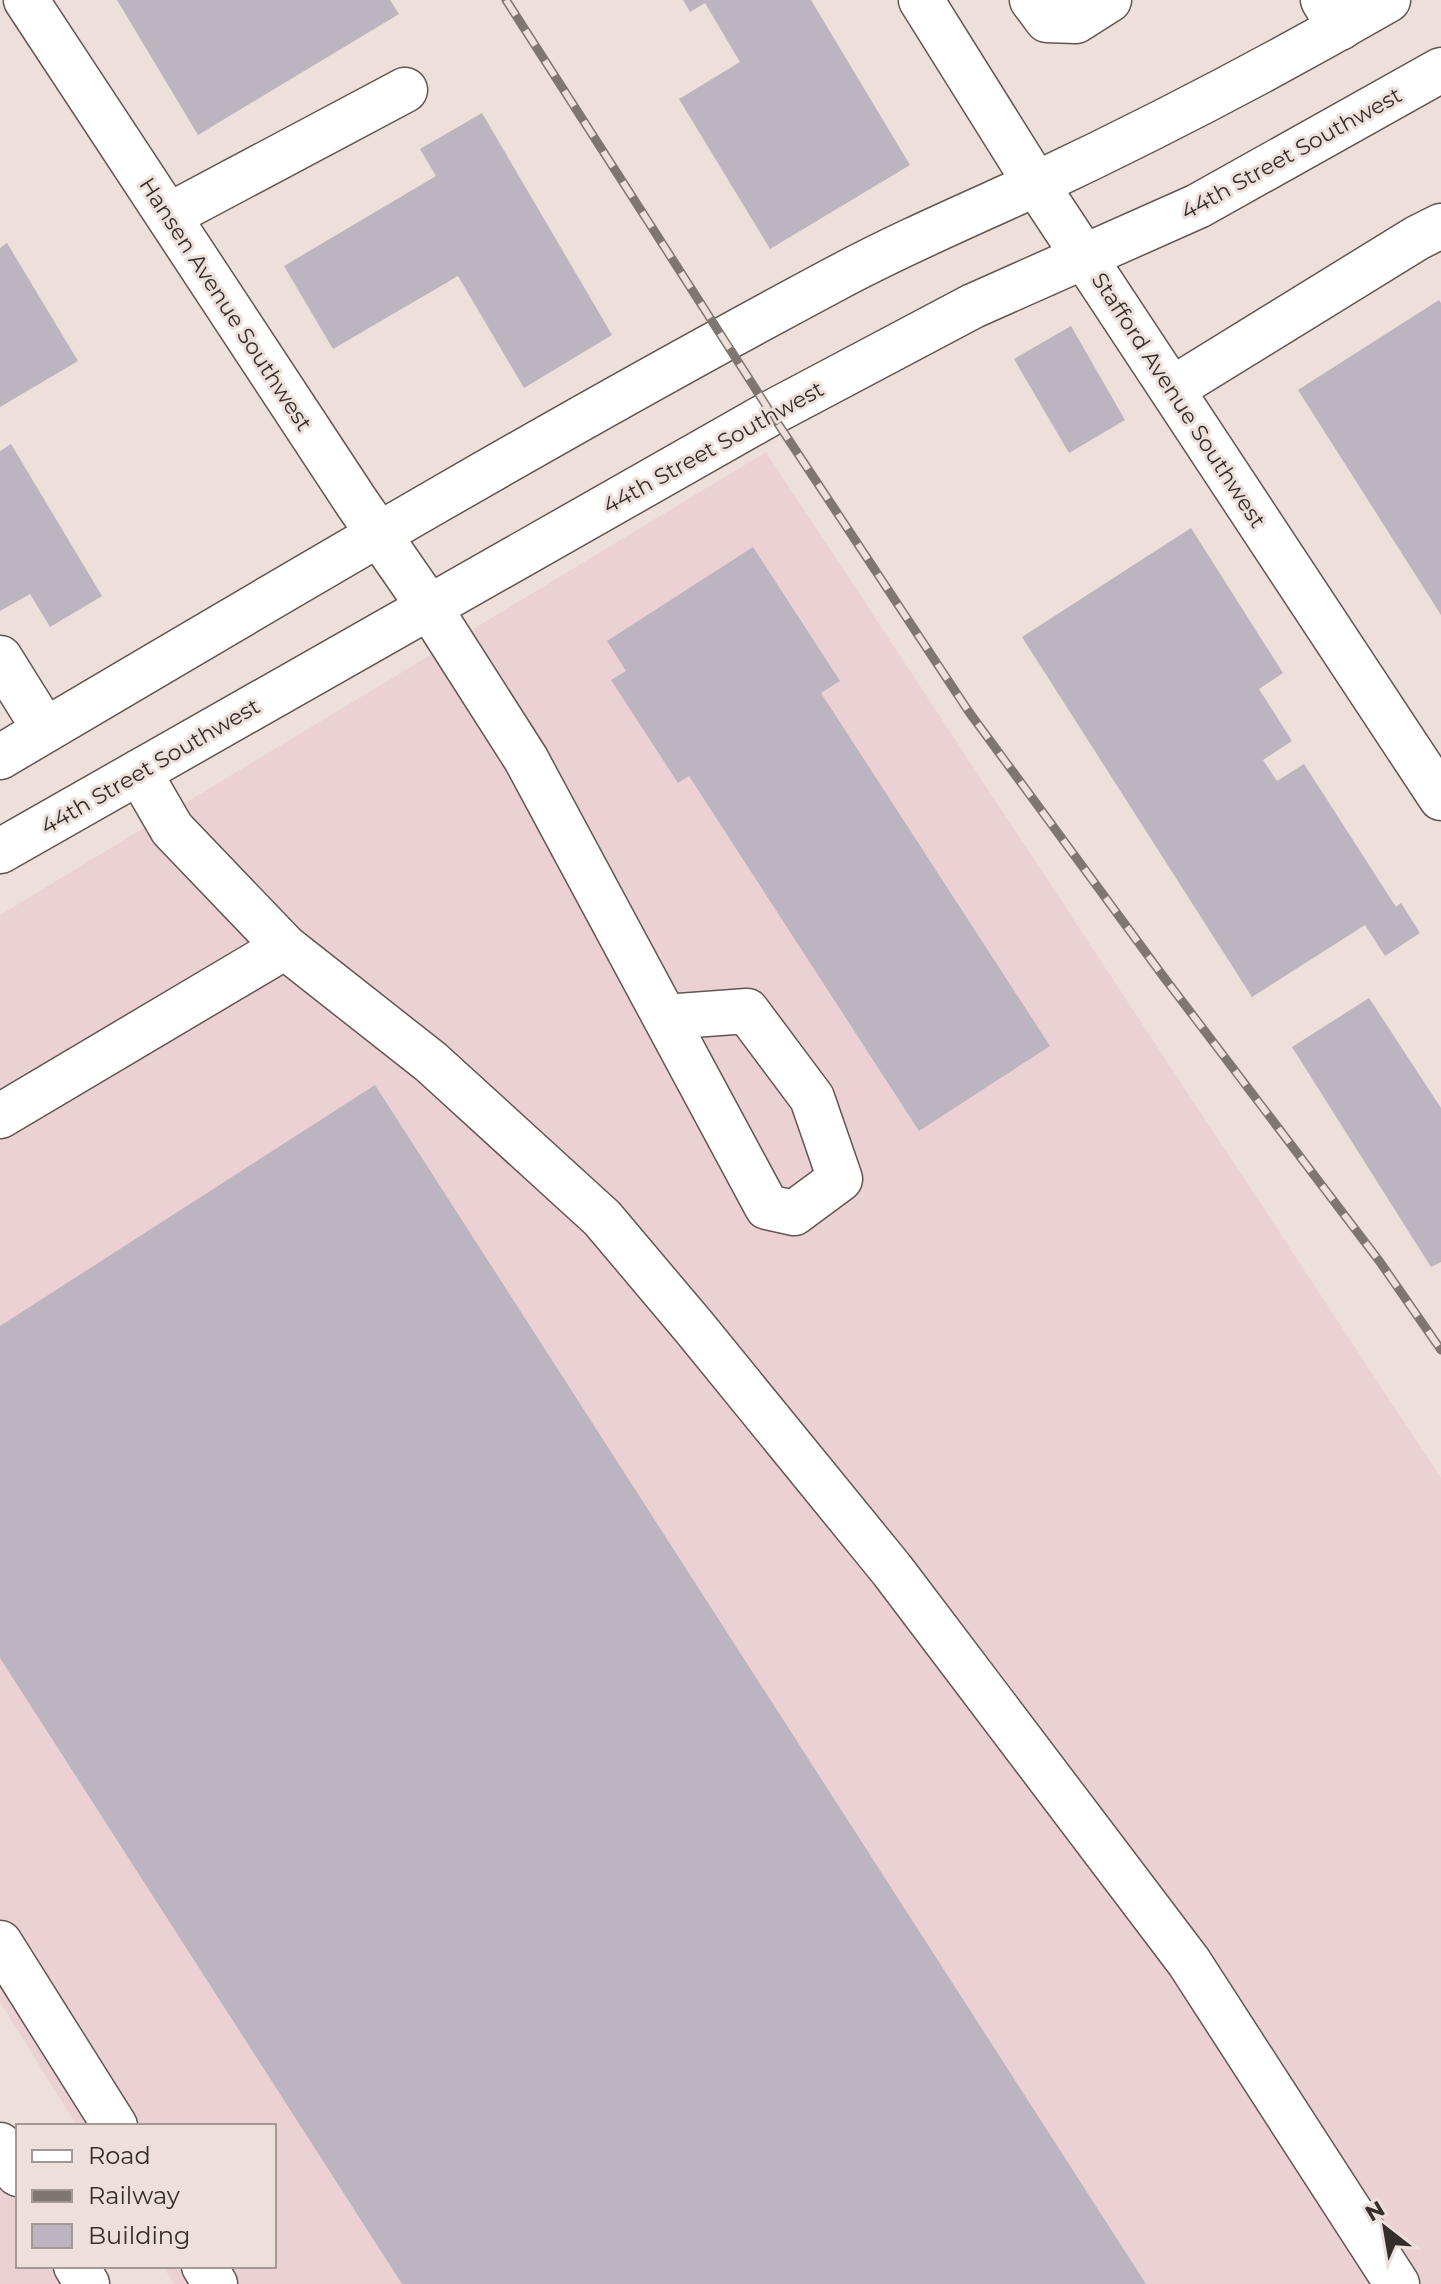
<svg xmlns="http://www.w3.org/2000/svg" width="1441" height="2284" font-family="Montserrat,sans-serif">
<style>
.industrial{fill:#ecd1d4}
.building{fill:#bcb4bf}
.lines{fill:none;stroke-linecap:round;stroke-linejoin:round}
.minor-casing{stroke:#635651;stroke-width:47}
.major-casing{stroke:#635651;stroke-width:47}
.minor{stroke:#fff;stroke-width:44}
.major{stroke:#fff;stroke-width:44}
.rail-casing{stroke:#7f7672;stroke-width:9}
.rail{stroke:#eddfd9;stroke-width:6;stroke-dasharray:18;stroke-linecap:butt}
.labels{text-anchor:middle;stroke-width:6;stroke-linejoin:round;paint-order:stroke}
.street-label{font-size:22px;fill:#342e2c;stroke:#eddfd9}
</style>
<rect width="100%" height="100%" fill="#eddfd9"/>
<!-- industrial -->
<path class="industrial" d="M766,452L1441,1478V2284H174L163,2266H274V2126H77L0,2002V915Z
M0,2176L18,2205V2266H56L68,2284H0Z"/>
<!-- building -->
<path class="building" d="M117,0H390L399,14L198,135Z
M683,0H811L910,165L770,249L679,99L740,62L705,3L690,12Z
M482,113L612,335L524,388L458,276L333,349L284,266L436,176L420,149Z
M7,243L78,361L0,407V248Z
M1439,300L1441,303V615L1298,390Z
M1071,326L1125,420L1069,453L1014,359Z
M11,444L102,596L50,627L30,594L0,611V451Z
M1191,528L1283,673L1259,689L1292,741L1263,760L1277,781L1304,764L1396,907L1401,903L1420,933L1385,956L1365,925L1252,997L1022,637Z
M753,547L840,681L821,693L1050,1046L919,1131L689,776L678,783L611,680L626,671L607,641Z
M1369,998L1441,1108V1262L1431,1267L1292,1047Z
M375,1085L1146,2284H402L0,1658V1326Z"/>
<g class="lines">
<!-- minor casing -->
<g class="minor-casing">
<path id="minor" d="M26,0L357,503L429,607L526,759L767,1207L794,1213L840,1179L812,1098L747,1011L665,1017
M921,0L1036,184L1441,798
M1032,0L1047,20L1076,21L1109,0
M1323,0L1340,28
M168,216L405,90
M1172,389L1417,238L1441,226
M0,658L45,730
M139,772L172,829L285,947L431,1062L602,1218L694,1327L892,1570L1189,1962L1397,2284
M0,1116L285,947
M0,1943L115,2126
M0,2145L18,2174
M76,2266L87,2284
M204,2266L215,2284"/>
</g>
<!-- major casing -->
<g class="major-casing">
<path id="major" d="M0,757C276,594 552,430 835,279C900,244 968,215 1036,184C1155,128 1274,66 1388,0
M0,851L771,413L973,306L1198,206L1441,70"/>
</g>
<!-- minor -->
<use href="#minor" class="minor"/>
<!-- major -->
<use href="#major" class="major"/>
<!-- rail casing -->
<g class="rail-casing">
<path id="rail" d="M506,0L771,413L969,712L1163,976L1380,1262L1441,1350"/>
</g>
<!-- rail -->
<use href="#rail" class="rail"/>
</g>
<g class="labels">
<!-- street labels -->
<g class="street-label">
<text transform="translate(1291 153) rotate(-29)" y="8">44th Street Southwest</text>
<text transform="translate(226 304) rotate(57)" y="8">Hansen Avenue Southwest</text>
<text transform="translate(1179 400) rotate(57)" y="8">Stafford Avenue Southwest</text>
<text transform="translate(713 447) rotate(-29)" y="8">44th Street Southwest</text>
<text transform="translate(150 766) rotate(-30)" y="8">44th Street Southwest</text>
</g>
</g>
<!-- legend -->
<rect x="16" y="2124" width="260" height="144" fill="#eddfd9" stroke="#a39894" stroke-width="2"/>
<rect x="32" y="2150" width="40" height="12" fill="#ffffff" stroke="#a39894" stroke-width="2"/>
<text x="88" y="2164" font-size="24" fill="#342e2c">Road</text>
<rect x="32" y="2190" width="40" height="12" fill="#7f7672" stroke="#a39894" stroke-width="2"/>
<text x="88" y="2204" font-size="24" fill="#342e2c">Railway</text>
<rect x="32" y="2224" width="40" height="24" fill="#bcb4bf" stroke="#a39894" stroke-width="2"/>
<text x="88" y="2244" font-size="24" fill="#342e2c">Building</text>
<!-- north arrow -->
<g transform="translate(1385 2228) rotate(329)" stroke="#eddfd9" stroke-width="6" paint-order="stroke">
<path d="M0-6L14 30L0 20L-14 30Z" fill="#342e2c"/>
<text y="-12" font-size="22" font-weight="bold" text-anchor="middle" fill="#342e2c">N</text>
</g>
</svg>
